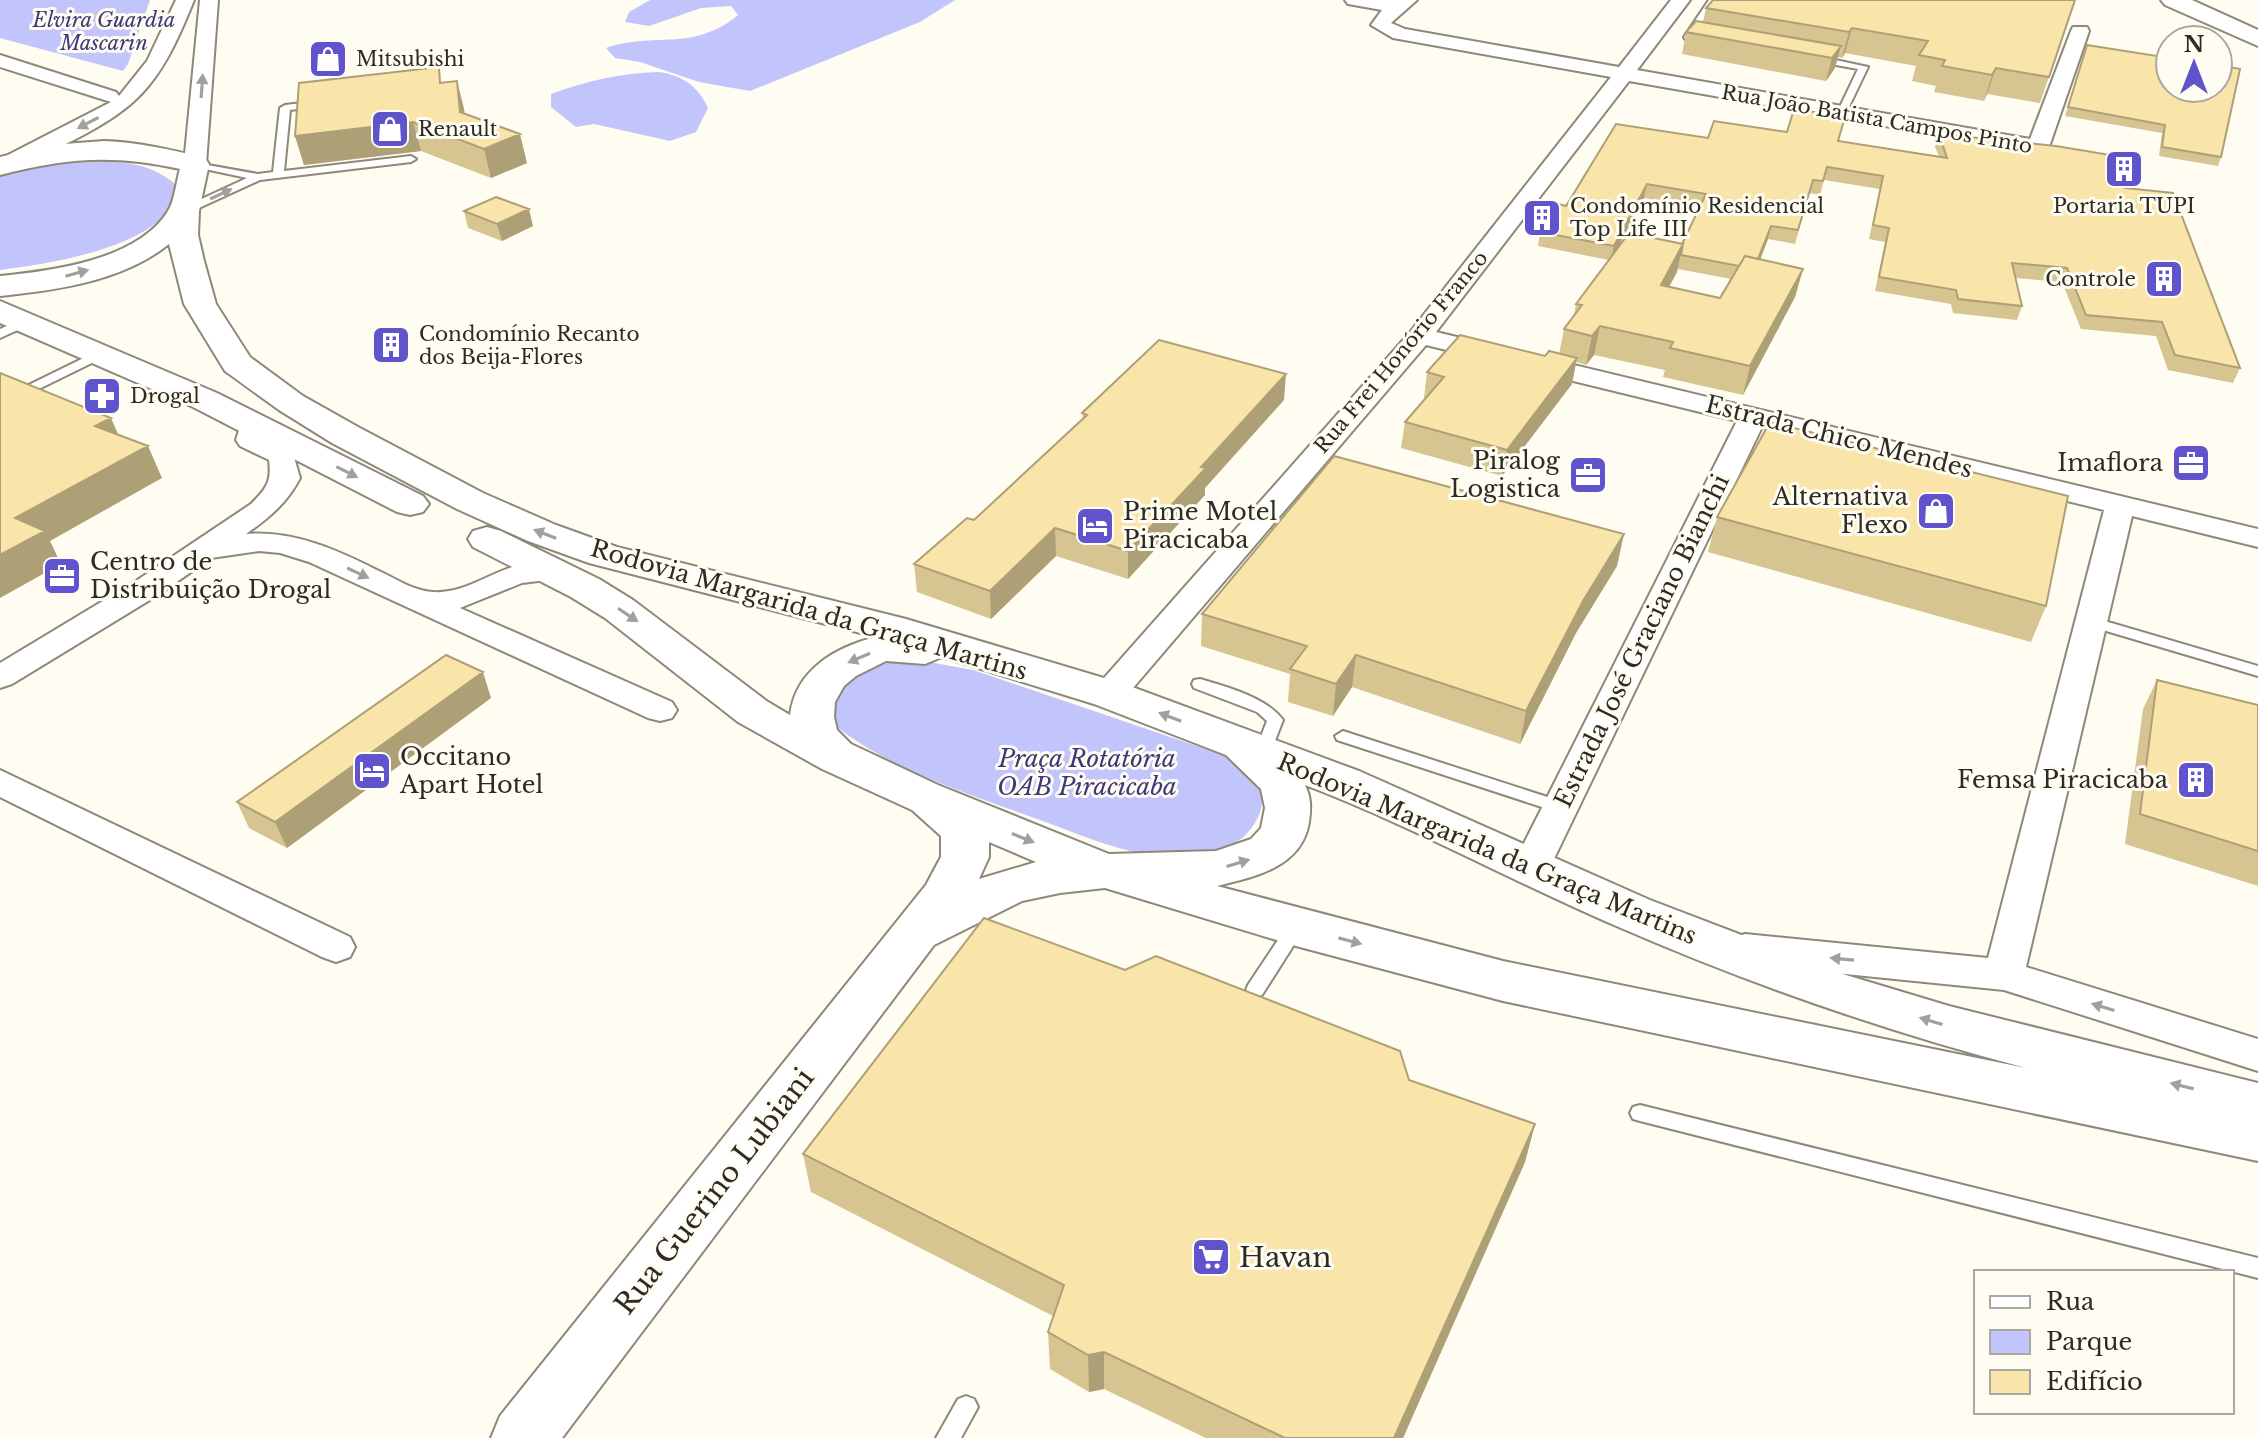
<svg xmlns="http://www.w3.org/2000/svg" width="2258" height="1438" font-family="'Libre Baskerville',serif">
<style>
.green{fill:#c2c5fb}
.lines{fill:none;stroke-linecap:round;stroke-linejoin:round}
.lane-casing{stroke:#8e8879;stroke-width:4}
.street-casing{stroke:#8e8879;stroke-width:4}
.secondary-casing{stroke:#8e8879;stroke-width:4}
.highway-casing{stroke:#8e8879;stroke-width:4}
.lane{fill:#fff;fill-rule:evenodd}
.street{fill:#fff;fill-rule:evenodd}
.secondary{fill:#fff;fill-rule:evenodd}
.highway{fill:#fff;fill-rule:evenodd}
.wall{fill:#d6c491;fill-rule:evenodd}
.shaded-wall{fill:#aea076}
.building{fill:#f9e4a9;stroke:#aea076;stroke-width:2}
.oneway{fill:#a0a09d}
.labels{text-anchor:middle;stroke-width:6;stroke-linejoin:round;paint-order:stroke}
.far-park-label{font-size:20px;font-style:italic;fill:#3c387b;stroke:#fffcf2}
.far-poi-label{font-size:20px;fill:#2d2b25;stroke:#fffcf2;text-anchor:start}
.far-street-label{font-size:20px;fill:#2d2b25;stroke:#fffcf2}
.street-label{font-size:24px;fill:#2d2b25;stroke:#fffcf2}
.poi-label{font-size:24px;fill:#2d2b25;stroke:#fffcf2;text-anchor:end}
.park-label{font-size:24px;font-style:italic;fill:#3c387b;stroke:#fffcf2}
.near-street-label{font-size:28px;fill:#2d2b25;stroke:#fffcf2}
.near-poi-label{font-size:28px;fill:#2d2b25;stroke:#fffcf2;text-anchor:start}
</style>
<rect width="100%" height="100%" fill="#fffcf2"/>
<!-- green -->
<path class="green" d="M0,0H150L128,64L123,71L0,38Z
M650,0H955L920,22L750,91L699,82L640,62L615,58L606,48C655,31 692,53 738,15L731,6L701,8L649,26L625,22L629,12Z
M659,72C682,75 699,87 708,108L696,132L670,141L594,124L576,127L551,107V94C587,81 620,73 659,72Z
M99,160C129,163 153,164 176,185C175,191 176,199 173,204C148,249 47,264 0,270V174L56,162Z
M913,659L973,670L1232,758C1250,775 1271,790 1258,817C1242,852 1208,853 1175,853C1165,854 1154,855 1144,854C1110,848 1073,832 1040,820C974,796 893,771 837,727C836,722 833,714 834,709C836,672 885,662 913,659Z"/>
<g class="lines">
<!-- lane casing -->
<g class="lane-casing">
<path id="lane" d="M1709,0H1717L1691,39H1685L1684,37Z
M1817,56L1868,67L1845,115L1837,113L1858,69L1814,61L1812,59Z
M319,101L322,102V106L290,110L284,171L411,156L416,159L411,162L260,180L188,213H180V209L247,178L191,166V162L258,174L273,172L280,108L285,105Z
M25,318L29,319V325L0,338V329Z
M100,350L104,351V357L0,408V399Z
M2091,617L2258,666V676L2086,625L2083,622Z
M1200,679C1227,687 1266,697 1283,720L1269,756L1263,757L1255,752L1267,721L1257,712L1194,688L1192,684L1194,680Z
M1343,731L1566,803L1568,807L1560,813L1554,811L1337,740L1335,736Z
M1296,920L1302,922L1305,927L1302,932L1262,995L1255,997L1248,995L1246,990L1248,985L1290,922Z
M1640,1105L2258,1258V1278L1640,1121L1633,1119L1630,1113L1633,1107Z
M966,1396L974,1399L978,1407L961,1438H936L958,1399Z"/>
</g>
<!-- street casing -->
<g class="street-casing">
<path id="street" d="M176,0H194C158,90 138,109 52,151C38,158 22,170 6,166L3,161L6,156L111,102L0,67V55L116,92L119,96L147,61Z
M200,0H218L206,164L195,171L184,164Z
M1345,0H1417L1391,23L1405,29L1619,67L1671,0H1690L1637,70L2030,139L2071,31L2073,27H2087L2089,31L2049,147L2038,153L1629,81L1436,332L2258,529V547L2132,516L2026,967L2258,1039V1071L2004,990L1745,964L1731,959L1725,949L1731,939L1745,934L1988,958L2104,510L1762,427L1551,865L1545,874L1532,878L1519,874L1513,865L1737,421L1426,345L1121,702L1109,705L1097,702L1092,694L1097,686L1411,331L1611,77L1393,38L1371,25L1382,10L1348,4Z
M253,415L263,417L267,423L265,436L292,450L300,478C287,503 269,518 246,534C295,530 339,551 381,572C398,580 414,591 433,592C477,595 509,551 563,564L567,571L563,578L522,583L460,608L672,702L677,710L672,718L660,721L648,718L309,562L280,553L259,551L211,558L158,595L12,684L0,688V663L136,581L251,504C266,489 272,482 269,460L240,446L236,440L243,417Z
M0,770L350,937L355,947L350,957L336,962L322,957L0,797Z"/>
</g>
<!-- secondary casing -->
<g class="secondary-casing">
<path id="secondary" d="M104,141C138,142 172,150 205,158L209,164L199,211L198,235L204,261L216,304L250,357L303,396L358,427L483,493L556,525L617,547L906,619L1124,684L1359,771L1650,900L1846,975L1949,1006L2258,1083V1161L1503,1001L1296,946L1105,888L1060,893L1022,901L934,945L562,1438H491L500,1416L926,885L941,857V836L912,810L822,769L738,722L605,618L571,597L473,547L468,539L473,531L487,527L501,531L599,579L633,600L768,702L790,715C796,669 836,647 876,637L589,563L528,541L457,509L332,443L279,410L225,371L184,304L169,244C123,281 58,290 0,296V276C52,271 138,260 168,211C175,200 176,182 180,169C112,154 66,158 0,175V157L51,145ZM942,657L1094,704L1226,755L1261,789L1265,808L1261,828L1251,839L1216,851L1109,854L938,785L851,744L837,730L834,717L835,702L844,686L856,676L886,661L925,664ZM1305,785C1410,825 1510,880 1614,925C1747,983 1885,1031 2026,1068L1503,961L1217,886C1255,877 1302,867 1309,822C1311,808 1311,797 1305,785ZM989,842L1036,862L979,879L989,857Z
M0,301L217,393L423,496L429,504L423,512L410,515L397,512L193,407L0,323Z"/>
</g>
<!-- highway casing -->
<g class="highway-casing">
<path id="highway" d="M2161,0H2192L2258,30V46L2165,5Z"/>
</g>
<!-- lane -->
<use href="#lane" class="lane"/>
<!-- street -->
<use href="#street" class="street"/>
<!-- secondary -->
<use href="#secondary" class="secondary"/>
<!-- highway -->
<use href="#highway" class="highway"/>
</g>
<!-- wall -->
<path class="wall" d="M2075,0L2040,103L1987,94L1984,101L1934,92L1936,86L1912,81L1916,66L1845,53L1842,58L1838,57L1835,68L1826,81L1682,54L1686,32L1703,22L1706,8Z
M2087,45L2221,157L2218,166L2159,156L2162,133L2065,116Z
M457,81L465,114L527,163L491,178L421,151L304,165L295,136L443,82Z
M1939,134L2125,188L2240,368L2233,383L2168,370L2156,336L2081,329L2062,282L2015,278L2022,306L2017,320L1953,313L1951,304L1875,291L1885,242L1869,239L1880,189L1824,180L1820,195L1809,193L1795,244L1768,239L1760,260L1803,269L1795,297L1743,395L1663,377L1665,370L1594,355L1586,365L1576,362L1572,384L1502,476L1401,448L1405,422L1425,399L1424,398L1427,372L1559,354L1564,329L1574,316L1576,304L1609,260L1538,246L1540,232L1566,206L1708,138L1838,141L1939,156L1935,147ZM1644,198L1700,207L1682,244L1617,250ZM1678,269L1731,279L1720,298L1669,287Z
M464,211L533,226L502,241L468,228Z
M1284,400L1205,488V495L1128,579L1056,556L991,619L917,592L914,564L974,520L1083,418L1082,413Z
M1717,517L2046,606L2031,642L1708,552Z
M1617,566L1576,633L1520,744L1352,687L1333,716L1288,702L1290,674L1201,646L1202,614Z
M2157,680L2258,705V886L2125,844L2143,709Z
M491,698L287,848L249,828L237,802Z
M1409,1080L1535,1124L1525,1162L1403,1438H1206L1104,1389L1089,1392L1050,1369L1048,1332L1053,1316L811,1192L803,1154Z"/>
<!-- shaded-wall -->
<path class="shaded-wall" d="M1852,28L1845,53L1842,58L1849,32Z
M1841,46L1835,68L1826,81L1832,58Z
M1996,68L1987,94L1984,101L1992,75Z
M457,81L464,109L468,141L460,112Z
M413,122L421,151L304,165L295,136Z
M520,134L527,163L491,178L484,149Z
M1647,184L1644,198L1611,260L1614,246Z
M529,209L533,226L502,241L497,224Z
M1771,226L1768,239L1751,283L1754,269Z
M1683,244L1677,272L1655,313L1661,285Z
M1803,269L1795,297L1743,395L1750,366Z
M1600,326L1594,355L1586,365L1592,336Z
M1577,358L1572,384L1502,476L1507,450Z
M1286,374L1284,400L1205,488V495L1128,579V551L1201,467Z
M111,418L125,450L95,426Z
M148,446L162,478L50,541L61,564L0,598V555L15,518Z
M1055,528L1056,556L991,619L990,591Z
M1624,534L1617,566L1576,633L1520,744L1526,711L1583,601Z
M1356,655L1352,687L1333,716L1336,684Z
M483,672L491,698L287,848L275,822Z
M1535,1124L1525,1162L1403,1438H1394Z
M1104,1352V1389L1089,1392L1088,1355Z"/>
<!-- building -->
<path class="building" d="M1713,0H2075L2049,77L1996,68L1992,75L1942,66L1945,60L1919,55L1928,41L1852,28L1849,32L1706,8Z
M1696,21L1841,46L1832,58L1686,32Z
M2087,45L2170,58V88H2218V65L2240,69L2221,157L2162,147L2165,125L2068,107Z
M439,67L440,83L457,81L460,112L520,134L484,149L413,122L295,136L299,83Z
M1794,109L1845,117L1838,141L1947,158L1939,134L2056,146L2134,159L2125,188L2173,193L2240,368L2175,355L2162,322L2086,315L2067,268L2012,263L2022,306L1958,299L1956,290L1879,277L1889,228L1873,225L1883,176L1827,167L1823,181L1813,180L1798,230L1771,226L1758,259L1745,256L1739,266L1681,255L1683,244H1682L1706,194L1647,184L1614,246L1540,232L1558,204L1566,206L1616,124L1708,138L1714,121L1787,132Z
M496,197L529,209L497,224L464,211Z
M1629,233L1683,244L1661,285L1720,298L1745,256L1803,269L1750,366L1670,348L1673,342L1600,326L1592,336L1564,329L1582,305L1576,304Z
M1460,335L1545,356L1549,351L1577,358L1507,450L1405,422L1444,377L1427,372Z
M1159,340L1286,374L1201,467L1206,468L1128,551L1055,528L990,591L914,564L967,518L974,520L1087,415L1082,413Z
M0,373L111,418L95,426L148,446L15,518L45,531L0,555Z
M1770,422L2068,496L2046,606L1717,517Z
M1334,456L1624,534L1583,601L1526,711L1356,655L1336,684L1290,669L1307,646L1202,614Z
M446,655L483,672L275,822L237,802Z
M2157,680L2258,705V851L2140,814Z
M984,918L1125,970L1156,956L1400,1051L1409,1080L1535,1124L1394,1438H1285L1104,1352L1088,1355L1048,1332L1064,1285L803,1154Z"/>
<!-- one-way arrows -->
<defs><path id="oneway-solid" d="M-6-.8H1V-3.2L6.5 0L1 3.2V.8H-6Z" transform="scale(2)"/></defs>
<g class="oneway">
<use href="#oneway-solid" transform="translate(202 86) rotate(-86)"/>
<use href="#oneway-solid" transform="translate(88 123) rotate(152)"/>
<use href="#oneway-solid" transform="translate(221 194) rotate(-25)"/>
<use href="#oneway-solid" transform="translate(77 273) rotate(-16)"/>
<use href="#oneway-solid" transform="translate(347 472) rotate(27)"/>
<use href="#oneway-solid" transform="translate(545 534) rotate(-159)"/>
<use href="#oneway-solid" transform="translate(358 573) rotate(25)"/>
<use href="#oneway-solid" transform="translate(628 615) rotate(34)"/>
<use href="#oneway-solid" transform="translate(859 658) rotate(157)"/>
<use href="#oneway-solid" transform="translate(1170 717) rotate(-159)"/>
<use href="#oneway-solid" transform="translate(1023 838) rotate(22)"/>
<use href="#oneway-solid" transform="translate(1238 863) rotate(-17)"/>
<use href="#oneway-solid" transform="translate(1350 941) rotate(15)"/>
<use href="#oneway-solid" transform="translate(1842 959) rotate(-175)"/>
<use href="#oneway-solid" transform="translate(2103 1007) rotate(-163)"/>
<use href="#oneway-solid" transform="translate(1931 1021) rotate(-163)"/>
<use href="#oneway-solid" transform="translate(2182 1086) rotate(-166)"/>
</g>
<!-- icons -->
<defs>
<g id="shop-square" transform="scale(2)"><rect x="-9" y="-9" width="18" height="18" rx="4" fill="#5f54cc" stroke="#fffcf2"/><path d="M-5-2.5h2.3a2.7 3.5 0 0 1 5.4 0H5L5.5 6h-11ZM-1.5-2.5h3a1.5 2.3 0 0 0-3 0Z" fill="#fff"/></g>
<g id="building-square" transform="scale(2)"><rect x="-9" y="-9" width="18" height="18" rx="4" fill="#5f54cc" stroke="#fffcf2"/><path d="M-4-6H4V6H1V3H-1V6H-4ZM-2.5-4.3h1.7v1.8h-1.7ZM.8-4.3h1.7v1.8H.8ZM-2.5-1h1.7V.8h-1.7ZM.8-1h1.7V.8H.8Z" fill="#fff"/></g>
<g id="pharmacy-square" transform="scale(2)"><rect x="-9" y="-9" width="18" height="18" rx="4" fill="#5f54cc" stroke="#fffcf2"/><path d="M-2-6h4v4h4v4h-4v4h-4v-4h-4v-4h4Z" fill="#fff"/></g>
<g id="office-square" transform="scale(2)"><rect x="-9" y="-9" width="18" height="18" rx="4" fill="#5f54cc" stroke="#fffcf2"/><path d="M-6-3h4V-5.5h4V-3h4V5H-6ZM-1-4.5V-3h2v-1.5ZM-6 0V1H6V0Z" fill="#fff"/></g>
<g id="hotel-square" transform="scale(2)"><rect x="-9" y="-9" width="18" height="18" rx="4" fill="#5f54cc" stroke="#fffcf2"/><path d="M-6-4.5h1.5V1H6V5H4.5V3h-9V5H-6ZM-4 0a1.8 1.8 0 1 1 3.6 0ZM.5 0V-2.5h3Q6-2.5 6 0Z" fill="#fff"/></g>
<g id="supermarket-square" transform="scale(2)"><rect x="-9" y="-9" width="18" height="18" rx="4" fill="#5f54cc" stroke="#fffcf2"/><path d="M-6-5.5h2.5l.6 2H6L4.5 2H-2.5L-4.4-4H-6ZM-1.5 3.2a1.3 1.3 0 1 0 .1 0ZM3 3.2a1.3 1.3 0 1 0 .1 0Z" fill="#fff"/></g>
</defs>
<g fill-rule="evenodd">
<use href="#shop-square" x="328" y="59"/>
<use href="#shop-square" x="390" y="129"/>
<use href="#building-square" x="2124" y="169"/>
<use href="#building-square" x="1542" y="218"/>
<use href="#building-square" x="2164" y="279"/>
<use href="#building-square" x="391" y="345"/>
<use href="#pharmacy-square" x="102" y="396"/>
<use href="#office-square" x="2191" y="463"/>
<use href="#office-square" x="1588" y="475"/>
<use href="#shop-square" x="1936" y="511"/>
<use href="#hotel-square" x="1095" y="526"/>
<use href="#office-square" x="62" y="576"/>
<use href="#hotel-square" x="372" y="771"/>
<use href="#building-square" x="2196" y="780"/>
<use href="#supermarket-square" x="1211" y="1257"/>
</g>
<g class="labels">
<!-- far-park labels -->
<g class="far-park-label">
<text x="104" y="27">Elvira Guardia<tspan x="104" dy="23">Mascarin</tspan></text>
</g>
<!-- far-poi labels -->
<g class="far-poi-label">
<text x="356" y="66">Mitsubishi</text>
<text x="418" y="136">Renault</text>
<text x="1570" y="213">Condomínio Residencial<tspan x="1570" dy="23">Top Life III</tspan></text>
<text x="2124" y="213" text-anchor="middle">Portaria TUPI</text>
<text x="2136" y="286" text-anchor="end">Controle</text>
<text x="419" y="341">Condomínio Recanto<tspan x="419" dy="23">dos Beija-Flores</tspan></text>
<text x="130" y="403">Drogal</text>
</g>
<!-- far-street labels -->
<g class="far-street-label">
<text transform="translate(1877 119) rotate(10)" y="7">Rua João Batista Campos Pinto</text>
<text transform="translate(1401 352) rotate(-50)" y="7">Rua Frei Honório Franco</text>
</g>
<!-- street labels -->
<g class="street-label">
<text transform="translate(1839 437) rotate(14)" y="8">Estrada Chico Mendes</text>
<text transform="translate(809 610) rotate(16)" y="8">Rodovia Margarida da Graça Martins</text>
<text transform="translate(1642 641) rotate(-64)" y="8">Estrada José Graciano Bianchi</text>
<text transform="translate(1487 849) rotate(23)" y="8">Rodovia Margarida da Graça Martins</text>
</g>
<!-- poi labels -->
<g class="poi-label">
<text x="1560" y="469">Piralog<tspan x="1560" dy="28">Logistica</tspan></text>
<text x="2163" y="471">Imaflora</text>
<text x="1908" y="505">Alternativa<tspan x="1908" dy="28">Flexo</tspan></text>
<text x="1123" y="520" text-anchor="start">Prime Motel<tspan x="1123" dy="28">Piracicaba</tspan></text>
<text x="90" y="570" text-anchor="start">Centro de<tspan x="90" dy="28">Distribuição Drogal</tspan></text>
<text x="400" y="765" text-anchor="start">Occitano<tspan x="400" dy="28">Apart Hotel</tspan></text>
<text x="2168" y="788">Femsa Piracicaba</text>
</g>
<!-- park labels -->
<g class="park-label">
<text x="1087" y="767">Praça Rotatória<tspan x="1087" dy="28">OAB Piracicaba</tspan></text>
</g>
<!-- near-street labels -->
<g class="near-street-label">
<text transform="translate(714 1191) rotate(-52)" y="10">Rua Guerino Lubiani</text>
</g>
<!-- near-poi labels -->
<g class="near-poi-label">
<text x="1239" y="1267">Havan</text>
</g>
</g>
<!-- legend -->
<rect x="1974" y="1270" width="260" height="144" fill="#fffcf2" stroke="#aba8a0" stroke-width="2"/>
<rect x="1990" y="1296" width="40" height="12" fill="#ffffff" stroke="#aba8a0" stroke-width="2"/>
<text x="2046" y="1310" font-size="24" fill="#2d2b25">Rua</text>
<rect x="1990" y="1330" width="40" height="24" fill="#c2c5fb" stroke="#aba8a0" stroke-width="2"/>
<text x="2046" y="1350" font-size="24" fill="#2d2b25">Parque</text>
<rect x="1990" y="1370" width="40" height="24" fill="#f9e4a9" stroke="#aba8a0" stroke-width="2"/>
<text x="2046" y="1390" font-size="24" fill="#2d2b25">Edifício</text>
<!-- north arrow -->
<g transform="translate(2194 64)"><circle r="38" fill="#fffcf2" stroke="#aba8a0" stroke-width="2"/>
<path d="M0-6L14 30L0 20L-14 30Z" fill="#5f54cc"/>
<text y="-12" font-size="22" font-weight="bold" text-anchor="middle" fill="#2d2b25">N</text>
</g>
</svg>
